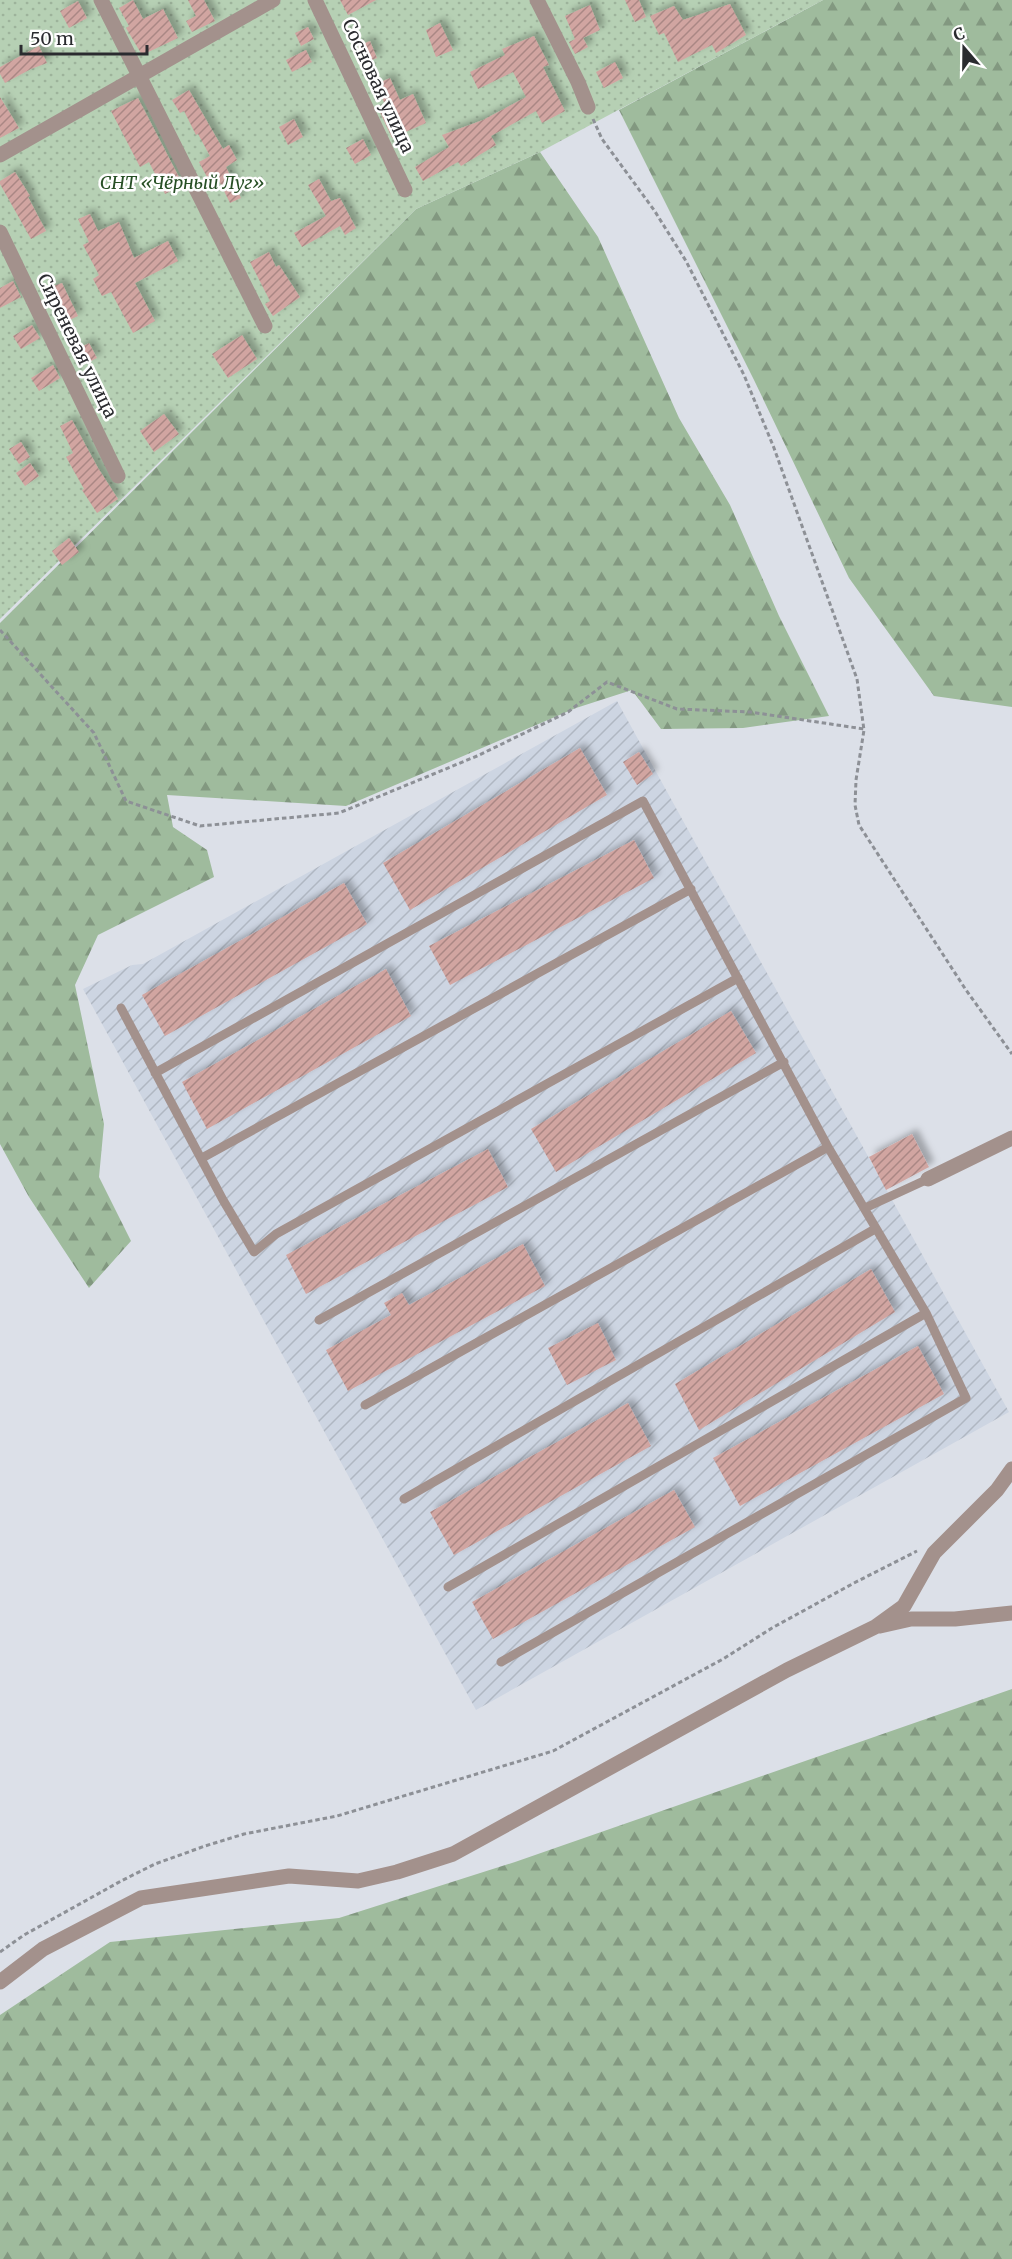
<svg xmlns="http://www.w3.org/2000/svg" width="1012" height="2259" font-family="Merriweather,serif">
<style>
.industrial{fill:url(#industrial-furrows)}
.forest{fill:url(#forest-firs)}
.garden{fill:url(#garden-dots)}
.building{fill:url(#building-hatch);filter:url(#shadow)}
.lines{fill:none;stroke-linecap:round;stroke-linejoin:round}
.path{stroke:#8d9096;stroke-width:3;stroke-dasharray:4.5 3;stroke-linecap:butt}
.lane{stroke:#a3918c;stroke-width:9}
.street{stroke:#a3918c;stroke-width:15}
.labels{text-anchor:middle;stroke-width:5;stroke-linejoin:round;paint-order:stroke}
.street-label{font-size:18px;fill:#2a2b2f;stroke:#fff}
.park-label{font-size:18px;font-style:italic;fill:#274f25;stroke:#fff}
</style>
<defs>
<pattern id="industrial-furrows" width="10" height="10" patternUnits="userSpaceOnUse" patternTransform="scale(1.5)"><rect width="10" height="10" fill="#cdd5e2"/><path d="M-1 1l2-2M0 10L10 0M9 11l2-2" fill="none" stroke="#b0b7c2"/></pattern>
<pattern id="forest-firs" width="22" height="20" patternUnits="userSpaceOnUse" patternTransform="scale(1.5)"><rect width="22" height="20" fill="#9fbb9d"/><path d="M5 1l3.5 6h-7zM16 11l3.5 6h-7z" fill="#829880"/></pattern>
<pattern id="garden-dots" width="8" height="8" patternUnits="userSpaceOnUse" patternTransform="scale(1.5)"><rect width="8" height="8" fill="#b6d0b4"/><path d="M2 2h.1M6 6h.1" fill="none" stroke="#9db39b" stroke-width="1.8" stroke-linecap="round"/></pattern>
<pattern id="building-hatch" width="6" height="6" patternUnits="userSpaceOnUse" patternTransform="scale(1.5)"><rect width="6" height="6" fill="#d1a5a1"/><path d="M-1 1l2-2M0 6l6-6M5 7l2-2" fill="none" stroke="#aa8784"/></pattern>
<filter id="shadow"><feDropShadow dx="5.5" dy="-5.5" stdDeviation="3" flood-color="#0004"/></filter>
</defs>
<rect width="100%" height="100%" fill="#dce0e8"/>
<!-- industrial -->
<path class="industrial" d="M617,701L1009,1412L476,1710L83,989L132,965L143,964Z"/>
<!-- forest -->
<path class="forest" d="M823,0H1012V707L934,696L849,578L754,380L619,110Z
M540,152L598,237L679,418L730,505L779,616L829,716L743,728L661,729L632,690L576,708L346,806L167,795L173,827L207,850L214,877L98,935L75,985L104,1124L99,1177L131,1241L89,1288L29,1197L0,1144V623L416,209Z
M1012,1689V2259H0V2015L110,1942L339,1918L515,1862Z"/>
<!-- garden -->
<path class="garden" d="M0,0H823L540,152L416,209L0,619Z"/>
<!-- building -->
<path class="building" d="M133,0L143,19L163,9L178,38L142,55L126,28L129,26L119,8Z
M188,0H204L215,21L192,32L186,21L196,16Z
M340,0H376L348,15Z
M625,0H639L646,17L635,22Z
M78,1L87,18L69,28L60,11Z
M730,4L746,35L716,53L712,45L678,62L664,33L659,35L650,16L674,6L683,20Z
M590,5L600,30L583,38L588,47L575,54L569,42L575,39L565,16Z
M440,23L453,50L436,57L426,30Z
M308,27L314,39L301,46L295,33Z
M534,36L549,65L543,67L565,111L542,123L536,111L491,136L496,145L461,166L458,162L423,181L415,167L449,147L442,135L483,120L526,97L513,72L478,89L470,72L505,55L502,49Z
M370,41L377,58L364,63L358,46Z
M39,46L47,63L31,69L5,83L0,74V67Z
M306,50L312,62L292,72L286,60Z
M615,62L623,78L604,88L596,72Z
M390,78L400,100L413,94L426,123L392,138L379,110L386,107L376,84Z
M189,90L223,149L229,145L237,160L226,167L241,198L230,203L215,173L207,177L199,162L210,156L198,134L196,135L184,111L180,113L172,100Z
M0,97L19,128L0,138Z
M138,98L183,185L165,194L149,162L140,167L111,111Z
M294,119L303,137L288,145L279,127Z
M363,139L371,155L355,164L346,148Z
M15,172L30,196L28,197L46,231L31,239L0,184V181Z
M319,179L331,201L340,198L356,228L345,235L340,226L302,247L294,233L326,216L308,185Z
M90,214L98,231L119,222L134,258L168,241L178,261L135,283L155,321L133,333L111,292L102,296L93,279L99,275L83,245L89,242L78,219Z
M269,252L276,267L279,265L300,297L273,316L265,304L270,301L250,262Z
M13,281L21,297L0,308V288Z
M62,283L78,316L63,323L48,288Z
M32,325L40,338L21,349L13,336Z
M242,335L257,359L228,378L212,354Z
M89,343L97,358L83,365L75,350Z
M53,365L60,378L39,391L31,378Z
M164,414L179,434L154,452L140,431Z
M72,420L98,468L118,499L97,513L82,490L84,489L66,457L73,453L60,426Z
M21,442L30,457L19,464L9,449Z
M30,463L39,476L25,486L16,473Z
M69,538L79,552L62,565L52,551Z
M580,748L607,795L410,910L383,863Z
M639,752L653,774L637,785L623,762Z
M634,840L654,878L450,985L429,946Z
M344,883L367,924L165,1036L142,995Z
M386,969L411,1016L207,1129L182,1082Z
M731,1011L756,1053L556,1172L531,1129Z
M912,1134L929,1167L886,1190L869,1157Z
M488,1149L508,1187L306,1294L286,1255Z
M523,1244L545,1286L348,1391L326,1350L391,1315L384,1303L402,1293L409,1305Z
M871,1269L895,1312L699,1430L675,1384Z
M598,1323L616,1360L567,1385L548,1348Z
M918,1346L944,1394L740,1506L713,1458Z
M628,1403L651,1446L454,1555L430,1512Z
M674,1490L695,1527L493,1639L472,1602Z"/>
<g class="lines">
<!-- path -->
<path class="path" d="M593,119L602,139L654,210L686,261L744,375L774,448L857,679L864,730L856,780L855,805L859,825L966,990L1012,1054
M0,630L94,733L126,801L200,826L339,813L477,756L568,712L607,682L677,709L750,712L864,729
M0,1952L24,1935L121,1881L155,1864L205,1846L244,1834L337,1816L553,1751L723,1659L772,1628L854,1583L917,1551"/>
<!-- lane -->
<path class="lane" d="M121,1008L223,1200L254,1252L276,1234L738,978
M155,1073L643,801L828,1147L926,1313L966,1398L501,1662
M202,1158L691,889
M865,1208L928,1179
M319,1320L784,1062
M365,1405L828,1147
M404,1499L875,1229
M448,1587L926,1313"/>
<!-- street -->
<path class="street" d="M101,0L265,326
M315,0L405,190
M537,0L578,82L588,107
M0,155L273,0
M0,232L118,476
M928,1179L1012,1138
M880,1626L911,1619H955L1012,1613
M0,1982L43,1949L141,1898L289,1876L358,1881L397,1872L453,1854L787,1670L875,1627L904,1606L934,1553L997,1490L1012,1469"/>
</g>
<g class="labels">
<!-- street labels -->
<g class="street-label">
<text transform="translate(378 86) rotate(65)" y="6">Сосновая улица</text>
<text transform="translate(77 346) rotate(64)" y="6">Сиреневая улица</text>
</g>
<!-- park labels -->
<g class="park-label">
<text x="182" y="189">СНТ «Чёрный Луг»</text>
</g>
</g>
<!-- north arrow -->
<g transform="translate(964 48) rotate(340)" stroke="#ffffff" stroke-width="4.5" paint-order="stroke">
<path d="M0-4.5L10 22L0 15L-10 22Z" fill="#2a2b2f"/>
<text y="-9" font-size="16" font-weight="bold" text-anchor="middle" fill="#2a2b2f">С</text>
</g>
<!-- scale -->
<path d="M21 45v9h126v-9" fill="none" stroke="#2a2b2f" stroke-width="3"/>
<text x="30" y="45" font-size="18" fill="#2a2b2f" stroke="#ffffff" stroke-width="4.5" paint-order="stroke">50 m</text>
</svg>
